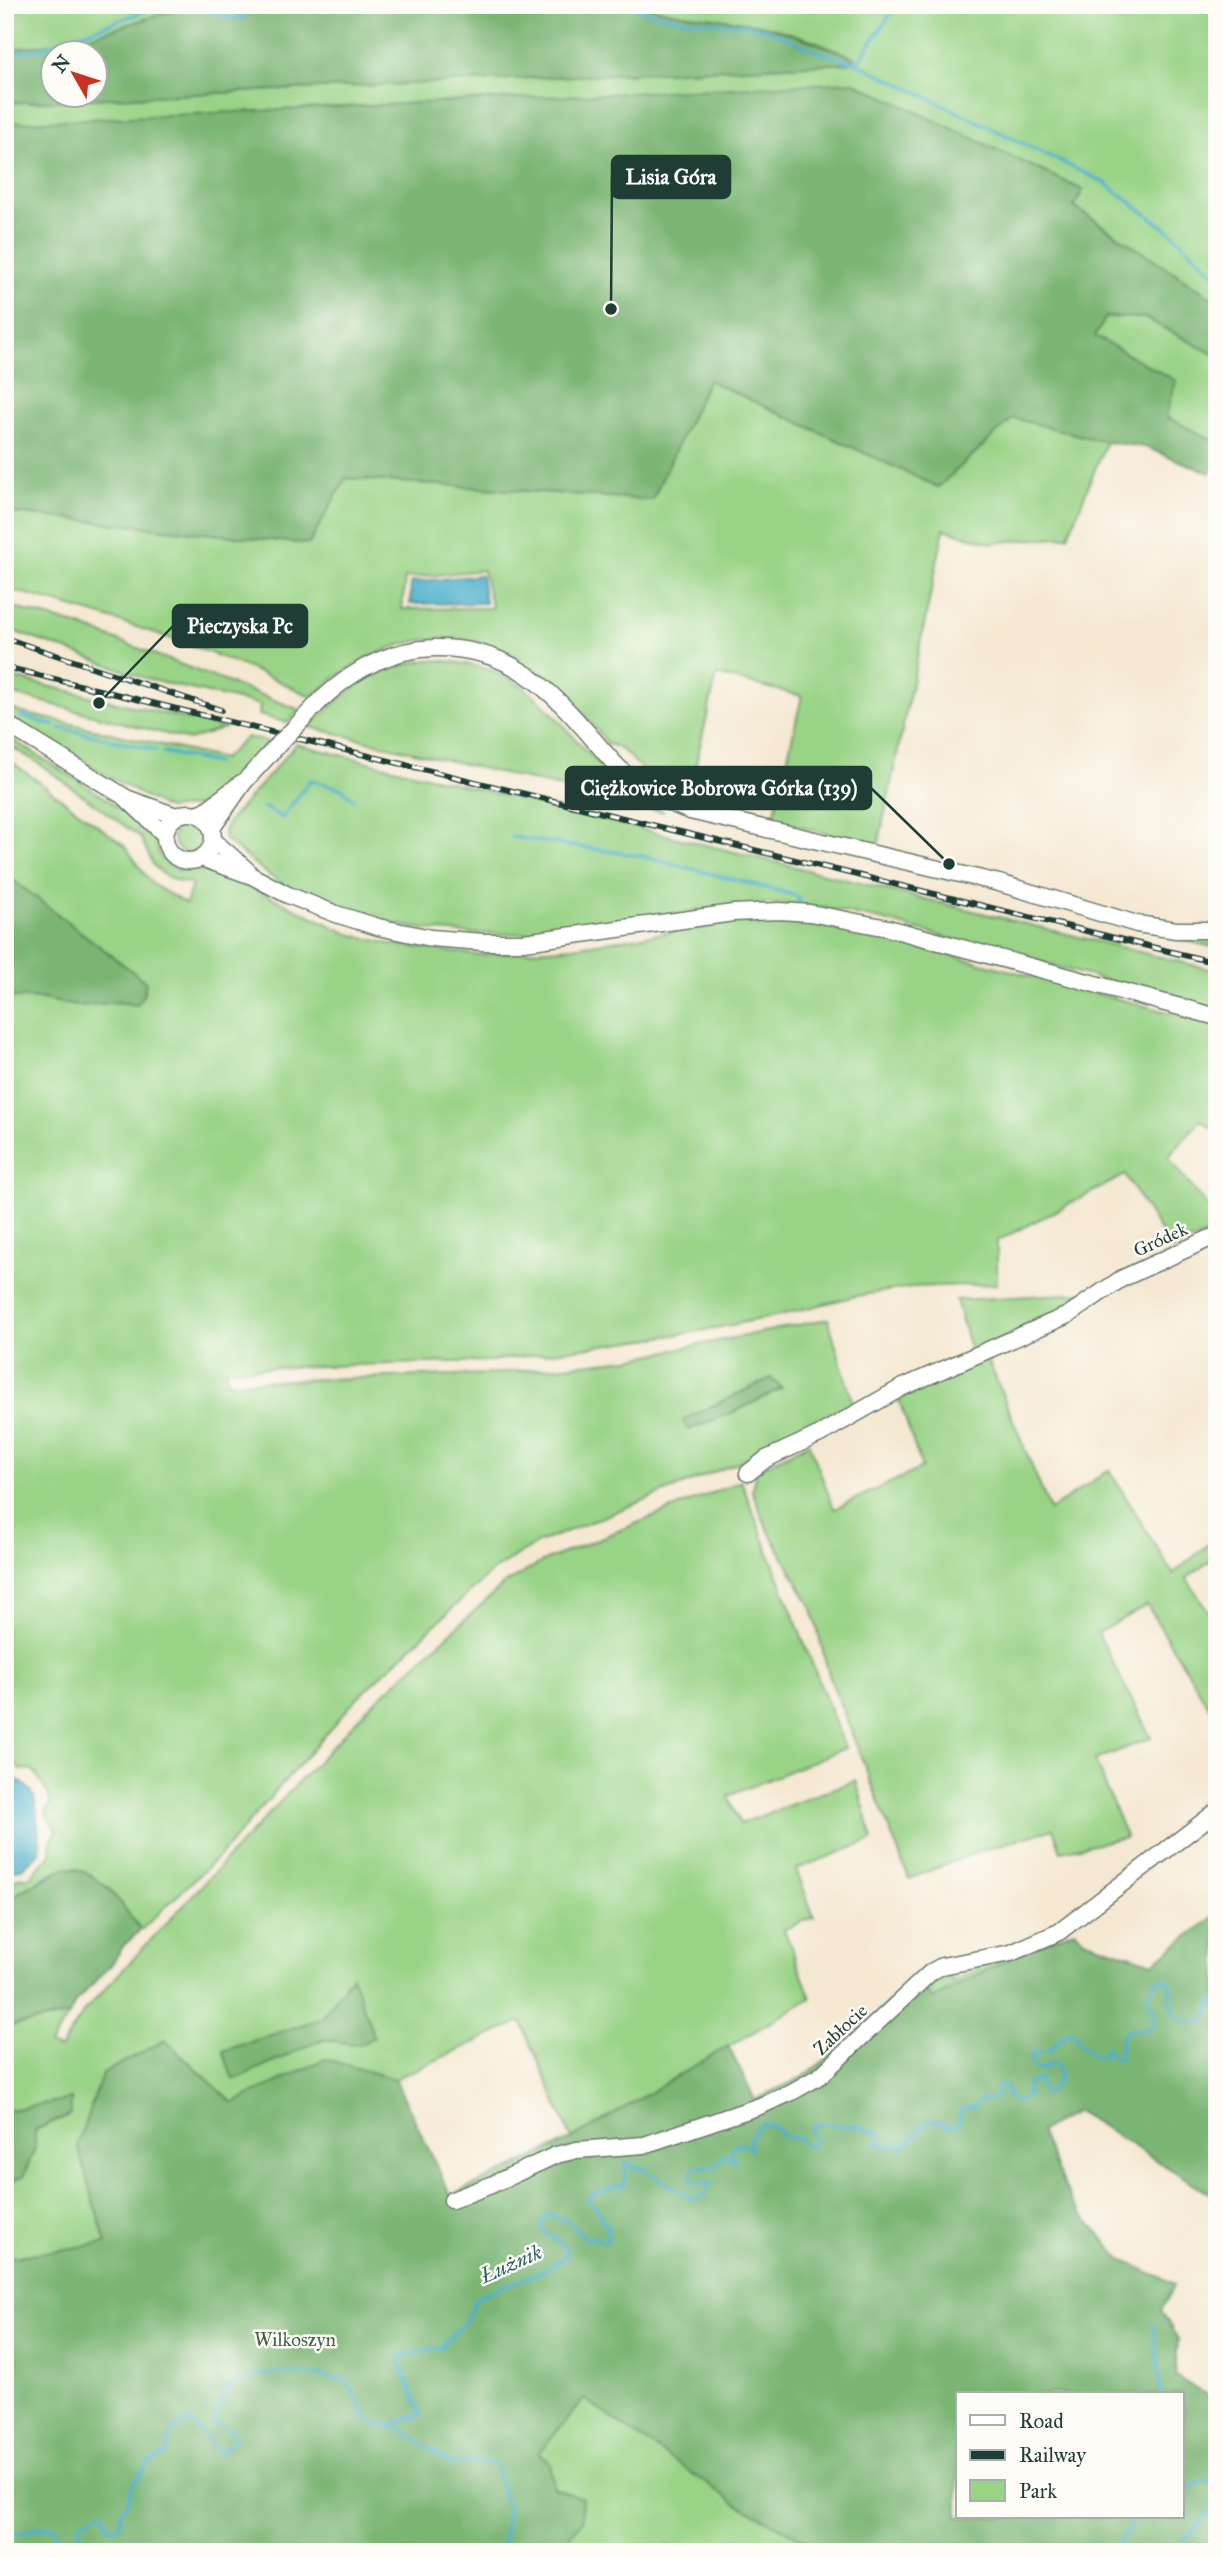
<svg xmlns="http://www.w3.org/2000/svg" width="1222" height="2557" font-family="'IM FELL Great Primer',serif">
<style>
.green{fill:#99d386;stroke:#5c885d;stroke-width:2;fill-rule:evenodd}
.forest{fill:#7ab573;stroke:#4c7954;stroke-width:2;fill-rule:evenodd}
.water{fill:#4bb0ca;stroke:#35767f;stroke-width:2}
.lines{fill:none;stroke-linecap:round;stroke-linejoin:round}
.stream{stroke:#4bb0ca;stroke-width:3.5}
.minor-casing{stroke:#6a796b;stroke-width:19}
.minor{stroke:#fff;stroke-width:16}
.rail-casing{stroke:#1f3d34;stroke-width:6}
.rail{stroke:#fdfcf7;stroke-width:3.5;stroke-dasharray:10;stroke-linecap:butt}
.minor-bridge-casing{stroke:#6a796b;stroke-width:19;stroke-linecap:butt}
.minor-bridge{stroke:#fff;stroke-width:16}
.labels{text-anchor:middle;stroke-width:5;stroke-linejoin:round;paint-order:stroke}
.street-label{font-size:19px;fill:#1f3d34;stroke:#fdfcf7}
.park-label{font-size:19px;fill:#3e6248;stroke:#fdfcf7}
.water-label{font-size:21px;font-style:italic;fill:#2c6061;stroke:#fdfcf7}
.leader{fill:none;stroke:#1f3d34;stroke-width:2.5}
.callout-dot{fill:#1f3d34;stroke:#fdfcf7;stroke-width:2.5}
.callout{fill:#1f3d34;stroke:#1f3d34;stroke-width:2.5}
.callout-label{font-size:21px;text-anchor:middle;font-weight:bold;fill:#fff}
</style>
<rect width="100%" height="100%" fill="#fdfcf7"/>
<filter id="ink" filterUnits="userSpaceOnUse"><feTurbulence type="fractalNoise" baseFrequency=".0143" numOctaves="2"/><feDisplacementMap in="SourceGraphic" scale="14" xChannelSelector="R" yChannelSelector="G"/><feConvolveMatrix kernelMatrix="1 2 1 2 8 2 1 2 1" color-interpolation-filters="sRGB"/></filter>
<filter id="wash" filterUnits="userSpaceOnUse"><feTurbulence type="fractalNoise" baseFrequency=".00686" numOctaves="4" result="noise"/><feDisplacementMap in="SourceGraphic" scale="28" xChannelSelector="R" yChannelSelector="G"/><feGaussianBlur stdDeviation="1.57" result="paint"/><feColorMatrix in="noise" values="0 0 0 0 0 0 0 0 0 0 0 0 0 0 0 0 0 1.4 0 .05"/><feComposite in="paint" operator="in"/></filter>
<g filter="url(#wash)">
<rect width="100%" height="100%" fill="#f5e8d2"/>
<!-- green -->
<path class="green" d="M5,5H190L75,41L5,50Z
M642,5H1217V301L1073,206L1083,190L5,123V103L850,63L855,58C826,44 792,32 761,25C721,17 681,17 642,5Z
M1106,317L1145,318L1217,356V442L1166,417L1095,336Z
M708,380L938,487L1013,418L1106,442L1068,536L991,543L944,529L878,846L773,820L802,696L717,675L687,800C677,794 666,789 656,782C639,770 629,749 608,744C588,720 567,692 542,673C466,614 378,636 312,697C215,649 110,617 5,588V512L309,544L345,478L652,500ZM483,570L492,608L402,609L405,578Z
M5,605L80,626L300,710L288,723L259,715L260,705L151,680L5,628Z
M429,660C537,664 546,716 614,780C629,794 646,803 664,812L309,727C347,690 374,667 429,660Z
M5,676L225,728L189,740L5,692Z
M5,706L19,712L223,759L247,737L269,742L209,802L202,806L167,809L76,758L5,715Z
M5,735L98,793L153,833L160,856L169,865L180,871L214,870L349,934L391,944L478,955L572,947L744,921L815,923L890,939L1217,1025V1133L1201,1120L1168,1157L1217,1219V1230L1172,1250L1125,1175L997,1241V1284L912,1287L856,1296L780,1315L696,1332L490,1361L225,1369L228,1382L489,1374L629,1359L828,1319L854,1407L739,1462L538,1543L492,1571L358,1697L221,1854L141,1930L109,1888L76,1868H65L54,1872L7,1899L5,1887L17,1878L29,1877L51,1855L50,1844L57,1830C54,1825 48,1820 47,1815C45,1805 48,1813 50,1804C52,1797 36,1772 31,1769L20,1770L15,1762L5,1758V997L43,999L76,1006L118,1002L137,1005L146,982L5,874V757L124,845L152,884L186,904L192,884L177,881L164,875L154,866L140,837L37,762L5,744ZM771,1378L769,1395L736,1411L688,1430L683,1420Z
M296,744L1217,971V1010L885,921C848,913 809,903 770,904C711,905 654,919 596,927C493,940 406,937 308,898C277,885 251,860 225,840L224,832L228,822Z
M173 837a16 16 0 1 1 32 0a16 16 0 1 1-32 0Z
M1171,937H1217V948Z
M1089,1293L1076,1306L971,1352L956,1300Z
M986,1355L1050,1510L1109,1470L1173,1574L1217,1537V1556L1186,1578L1217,1624V1720L1147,1605L1098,1633L1151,1738L1095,1760L1126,1837L1061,1851L1053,1829L983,1850L909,1879L829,1675L812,1608L767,1528L752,1491L756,1470L809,1443L834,1509L922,1468L897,1394Z
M741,1481L845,1748L728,1796L740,1824L856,1780L873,1840L796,1869L814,1917L784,1929L811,1998L572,2139L521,2021L395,2079L325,2059L233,2103L78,2145L106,2243L5,2258V2183L23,2176L35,2148V2130L71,2114V2099L5,2111V2027L69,2015L50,2045L60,2049L85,2010L368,1708L503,1585L544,1561ZM323,2018L360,2045L323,2039L233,2079L224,2051Z
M1017,1954L932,2000L921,1986L947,1972L952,1982L976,1970L985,1962Z
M584,2398L738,2505L828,2552H765L750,2541L730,2540L714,2552H685L670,2545L647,2552H537L554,2488L550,2463L539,2453Z"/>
<!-- forest -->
<path class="forest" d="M190,5H219L237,9L244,5H642C682,18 723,16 764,26C795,34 825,46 855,58L850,63L5,103V50L75,41ZM94,52V94H52V52Z
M853,82L1083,190L1074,207L1217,301V356L1145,318L1106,317L1095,336L1176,381L1166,417L1217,442V459L1210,473L1145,447L1106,442L1013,418L938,487L708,380L652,500L346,478L309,544L5,512V123Z
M5,874L146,982L144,994L137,1005L118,1002L76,1006L43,999L5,997Z
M771,1378L782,1388L736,1411L688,1430L683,1420Z
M65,1868C101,1869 121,1905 141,1930L124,1945L111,1965L76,2001L69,2015L5,2027V1898L7,1899Z
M1217,1914V2198L1077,2111L1040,2132L1071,2201L1122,2260L1175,2284L1161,2310L1178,2340L1175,2376L1217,2401V2552H828L738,2505L584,2399L539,2453L550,2463L554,2488L582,2498V2521L565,2542L540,2539L537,2552H5V2258L106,2243L77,2145L103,2073L165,2040L233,2103L325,2059L395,2079L451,2196L572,2139L728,2046L755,2100L801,2078L837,2051L915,1978L932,1999L1017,1954L1074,1930L1084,1940L1153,1963ZM958,2394H1182V2517H958Z
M352,1975L374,2037L360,2045L323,2039L233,2080L223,2051L322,2018Z
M71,2099V2114L35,2130V2148L23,2177L5,2183V2111Z
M729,2540L750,2541L765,2552H714Z"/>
<!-- water -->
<path class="water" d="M481,575L485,603L410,604L411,582Z
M5,1772C37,1790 35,1793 38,1828C39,1834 41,1844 40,1850C38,1858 25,1864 20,1869L5,1871Z"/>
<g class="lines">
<!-- stream -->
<path class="stream" d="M176,5L212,11L232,19L244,17L257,5
M627,5L654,14L686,20L745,25L770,31L819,52L857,63L1105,183L1172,233L1217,276
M5,53L40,49L156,7L170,5
M857,63L897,5
M21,716L55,726
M61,728L155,750
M163,752L216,763
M264,807L282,818L310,780L343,789L353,799
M511,837L642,856L794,895L799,898V905
M1153,2324L1161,2394
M391,2425L402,2429L452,2465L473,2462L495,2464L507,2509L503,2540L509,2552
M1182,2493L1202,2481L1217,2483
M5,2532C23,2538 35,2524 54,2528L58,2536L45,2552
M74,2552L80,2541V2523L100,2512L103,2513L110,2527L117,2528L121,2521L120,2512L128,2502L131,2488L149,2461L166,2455L172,2430L188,2421L197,2428L220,2453L236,2438L231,2431L214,2424C217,2415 219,2400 224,2393C245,2364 317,2374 346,2380L369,2423L391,2425L421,2414L397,2357L441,2347L464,2323L478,2296L545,2270L566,2257V2248L543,2231L542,2221L547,2215C570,2216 573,2229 588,2240L594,2237L605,2242L608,2239L605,2233L608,2228L601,2220L600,2211L587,2202C590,2193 602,2190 611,2190L615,2185L623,2186L627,2171L624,2165L628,2162L633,2167L645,2169L690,2198L697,2199L706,2193L711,2183L703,2181L696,2184L691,2181V2173L696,2167H716L724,2155L735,2161L731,2150L739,2143L750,2149V2137L761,2123L778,2129L783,2136L799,2138L809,2148L814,2143L811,2127C827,2118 841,2129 859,2125L864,2130L879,2133L881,2137L876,2143L887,2147L896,2144L903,2148L927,2122L936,2121C944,2126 949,2129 959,2124L960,2113L965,2107H973L983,2099H993L997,2095V2086L1003,2085L1007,2088V2097L1013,2101H1020L1028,2095L1027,2088L1030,2082L1040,2078V2088L1045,2094C1055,2088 1058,2082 1059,2071L1055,2064H1050L1043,2069L1038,2070L1029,2058L1035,2052H1048L1064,2035L1071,2031L1084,2048L1095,2056H1103L1106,2047L1115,2060L1119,2058L1122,2037L1128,2029L1146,2030L1152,2026L1154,2012C1146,1999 1146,1994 1154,1981L1164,1979L1170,1984L1171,2000L1175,2015L1187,2021L1201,2023L1208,2014L1212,2003L1217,2002
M732,2552H746
M1114,2552L1133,2521L1141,2517
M1173,2552L1217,2505"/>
</g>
</g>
<g filter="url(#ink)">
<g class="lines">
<!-- minor casing -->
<g class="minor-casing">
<path id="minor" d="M322,699C353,670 391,649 435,648C510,647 548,687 594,740C607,755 621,773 638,785C654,797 672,804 690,811L999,883L1137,924L1176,930H1217
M5,723L125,797L165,835
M126,798L176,816
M165 837a24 24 0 1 1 48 0a24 24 0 1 1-48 0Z
M197,814L205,811L241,783
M212,828L244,782L278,745
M213,840L248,871
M201,858L252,876L288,895L336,914L378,927L431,938L483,942H524L733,913L780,911L810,913L888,928L1217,1017
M748,1473L766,1459L820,1434L901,1388L1068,1315L1121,1279L1217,1235
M452,2200L491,2185L556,2155L577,2150L644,2145L760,2106L790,2093L820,2076L931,1972L942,1966L1011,1953L1059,1932L1217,1811"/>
</g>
<!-- minor -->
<use href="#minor" class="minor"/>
<!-- rail casing -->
<g class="rail-casing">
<path id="rail" d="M5,638L221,710
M5,667L1217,963"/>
</g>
<!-- rail -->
<use href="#rail" class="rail"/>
<!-- minor-bridge casing -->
<g class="minor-bridge-casing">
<path id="minor-bridge" d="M278,745L322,699"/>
</g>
<!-- minor-bridge -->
<use href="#minor-bridge" class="minor-bridge"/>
</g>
</g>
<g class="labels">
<!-- street labels -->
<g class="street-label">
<text transform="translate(1160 1239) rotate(-25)" y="7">Gródek</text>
<text transform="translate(840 2029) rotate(-43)" y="7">Zabłocie</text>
</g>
<!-- park labels -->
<g class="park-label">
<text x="295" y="2346">Wilkoszyn</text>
</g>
<!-- water labels -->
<g class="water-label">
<text transform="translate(511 2264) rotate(-24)" y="7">Łużnik</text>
</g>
</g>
<!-- callouts -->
<path class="leader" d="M611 309L612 177M99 703L173 626M949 864L871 788"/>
<g class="callout-dot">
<circle cx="611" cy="309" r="7"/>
<circle cx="99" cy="703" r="7"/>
<circle cx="949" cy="864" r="7"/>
</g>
<g class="callout">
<rect x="612" y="156" width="118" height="42" rx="7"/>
<rect x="173" y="605" width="134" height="42" rx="7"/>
<rect x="566" y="767" width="305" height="42" rx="7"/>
</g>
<g class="callout-label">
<text x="671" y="184">Lisia Góra</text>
<text x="240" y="633">Pieczyska Pc</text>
<text x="719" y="795">Ciężkowice Bobrowa Górka (139)</text>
</g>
<!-- margin -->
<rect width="1222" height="2557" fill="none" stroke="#fdfcf7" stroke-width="28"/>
<!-- legend -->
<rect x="956" y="2392" width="228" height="126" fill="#fdfcf7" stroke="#a4b0a9" stroke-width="2"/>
<rect x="970" y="2415" width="35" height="10" fill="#ffffff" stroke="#a4b0a9" stroke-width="2"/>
<text x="1019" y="2428" font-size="21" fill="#1f3d34">Road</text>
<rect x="970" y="2450" width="35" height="10" fill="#1f3d34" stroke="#a4b0a9" stroke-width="2"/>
<text x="1019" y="2462" font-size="21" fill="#1f3d34">Railway</text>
<rect x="970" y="2480" width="35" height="21" fill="#99d386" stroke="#a4b0a9" stroke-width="2"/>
<text x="1019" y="2498" font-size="21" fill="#1f3d34">Park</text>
<!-- north arrow -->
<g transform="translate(74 74) rotate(309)"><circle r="33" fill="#fdfcf7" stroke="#a4b0a9" stroke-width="2"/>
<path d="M0-5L12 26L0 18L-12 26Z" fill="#c8321e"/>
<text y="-10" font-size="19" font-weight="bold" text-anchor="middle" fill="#1f3d34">N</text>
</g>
</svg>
